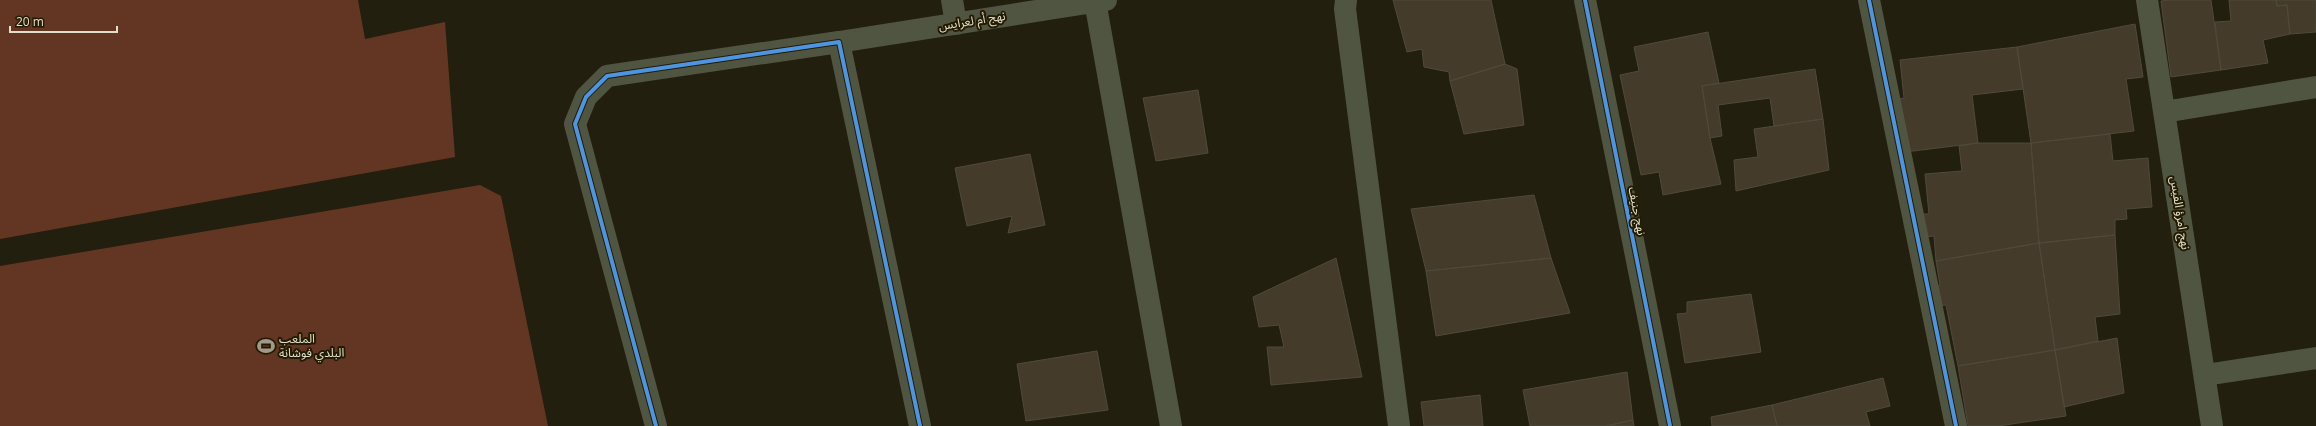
<svg xmlns="http://www.w3.org/2000/svg" width="2316" height="426" font-family="'Open Sans','Noto Sans Arabic',sans-serif">
<style>
.green{fill:#633623}
.building{fill:#443b2b;stroke:#4f4a3c}
.lines{fill:none;stroke-linecap:round;stroke-linejoin:round}
.minor{stroke:#505542;stroke-width:22}
.cycleway-casing{stroke:#231b00;stroke-width:6}
.cycleway{stroke:#4d94e3;stroke-width:4}
.labels{text-anchor:middle;stroke-width:4;stroke-linejoin:round;paint-order:stroke}
.street-label{font-size:12px;fill:#e2decc;stroke:#231b00}
.poi-label{font-size:12px;fill:#e2decc;stroke:#231b00;text-anchor:start}
</style>
<rect width="100%" height="100%" fill="#231f0e"/>
<!-- green -->
<path class="green" d="M0,0H358L365,39L445,22L455,157L0,239Z
M480,185L501,196L548,426H0V266Z"/>
<!-- building -->
<path class="building" d="M1393,0H1491L1505,64L1450,81L1449,72L1424,67L1422,49L1407,52Z
M2169,0H2211L2221,70L2171,77L2161,1Z
M2229,0H2276L2277,6L2287,5L2290,34L2263,40L2268,63L2221,70L2215,22L2231,21Z
M2276,0H2316V32L2290,34L2287,5L2277,6Z
M2135,24L2143,77L2126,79L2134,131L2031,143L2017,47Z
M1708,32L1719,83L1702,86L1710,138L1721,184L1663,195L1659,172L1641,175L1620,75L1639,71L1634,47Z
M2017,47L2023,89L1972,95L1978,143L1905,152L1899,99L1904,98L1900,60Z
M1505,64L1517,69L1524,125L1464,134L1450,81Z
M1815,69L1823,119L1774,126L1770,98L1718,105L1722,136L1710,138L1702,86Z
M1198,90L1208,153L1156,161L1143,98Z
M1823,119L1829,170L1736,191L1734,160L1758,157L1754,129Z
M2110,134L2113,161L2148,158L2152,207L2126,209L2127,219L2115,220V235L2039,243L2031,143Z
M1978,143H2031L2039,243L1936,261L1934,236L1925,237L1923,214H1929L1925,174L1962,171L1959,146Z
M1030,154L1045,225L1008,233L1012,216L967,226L955,168Z
M1534,195L1551,258L1426,271L1411,209Z
M2115,235L2120,314L2095,317L2098,341L2055,350L2039,243Z
M2039,243L2055,350L1958,366L1946,305L1938,306L1935,287L1940,285L1936,261Z
M1336,258L1362,377L1271,385L1267,347H1284L1279,325L1259,327L1253,297Z
M1551,258L1570,313L1436,336L1426,271Z
M1751,294L1761,352L1685,363L1677,314L1687,313V302Z
M2117,338L2124,393L2064,407L2055,350Z
M2055,350L2066,416L1998,426H1968L1958,366Z
M1097,351L1108,410L1026,421L1017,364Z
M1627,372L1633,420L1606,426H1530L1523,390Z
M1883,378L1890,406L1866,412L1870,426H1777L1772,405Z
M1480,395L1483,426H1424L1421,402Z
M1772,405L1777,426H1712L1711,417Z
M1633,420L1634,426H1606Z"/>
<g class="lines">
<!-- minor -->
<path class="minor" d="M952,0L956,24
M1346,0L1345,9L1399,426
M1585,0L1670,426
M1869,0L1956,426
M2147,0L2212,426
M1095,1L1171,426
M839,42L1106,0
M2164,112L2316,87
M2205,375L2316,358
M656,426L575,124L586,97L607,76L839,42L920,426"/>
<!-- cycleway casing -->
<g class="cycleway-casing">
<path id="cycleway" d="M1585,0L1670,426
M1869,0L1956,426
M656,426L575,124L586,97L607,76L839,42L920,426"/>
</g>
<!-- cycleway -->
<use href="#cycleway" class="cycleway"/>
</g>
<!-- icons -->
<defs>
<g id="stadium-bare" transform="scale(1.38)"><path d="M0-5a6.5 5 0 1 0 0 10a6.5 5 0 1 0 0-10ZM-3.5-1.8h7v3.6h-7Z" fill="#9f9b8a" stroke="#231b00" stroke-width="2.5" paint-order="stroke"/></g>
</defs>
<g fill-rule="evenodd">
<use href="#stadium-bare" x="266" y="346"/>
</g>
<g class="labels">
<!-- street labels -->
<g class="street-label">
<text transform="translate(972 21) rotate(-9)" y="4">نهج أم لعرايس</text>
<text transform="translate(1637 211) rotate(79)" y="4">نهج جنيف</text>
<text transform="translate(2180 213) rotate(81)" y="4">نهج امرؤ القيس</text>
</g>
<!-- poi labels -->
<g class="poi-label">
<text x="279" y="343">الملعب<tspan x="279" dy="14">البلدي فوشانة</tspan></text>
</g>
</g>
<!-- scale -->
<path d="M10 26v6h107v-6" fill="none" stroke="#e2decc" stroke-width="2"/>
<text x="16" y="26" font-size="12" fill="#e2decc" stroke="#231b00" stroke-width="3" paint-order="stroke">20 m</text>
</svg>
